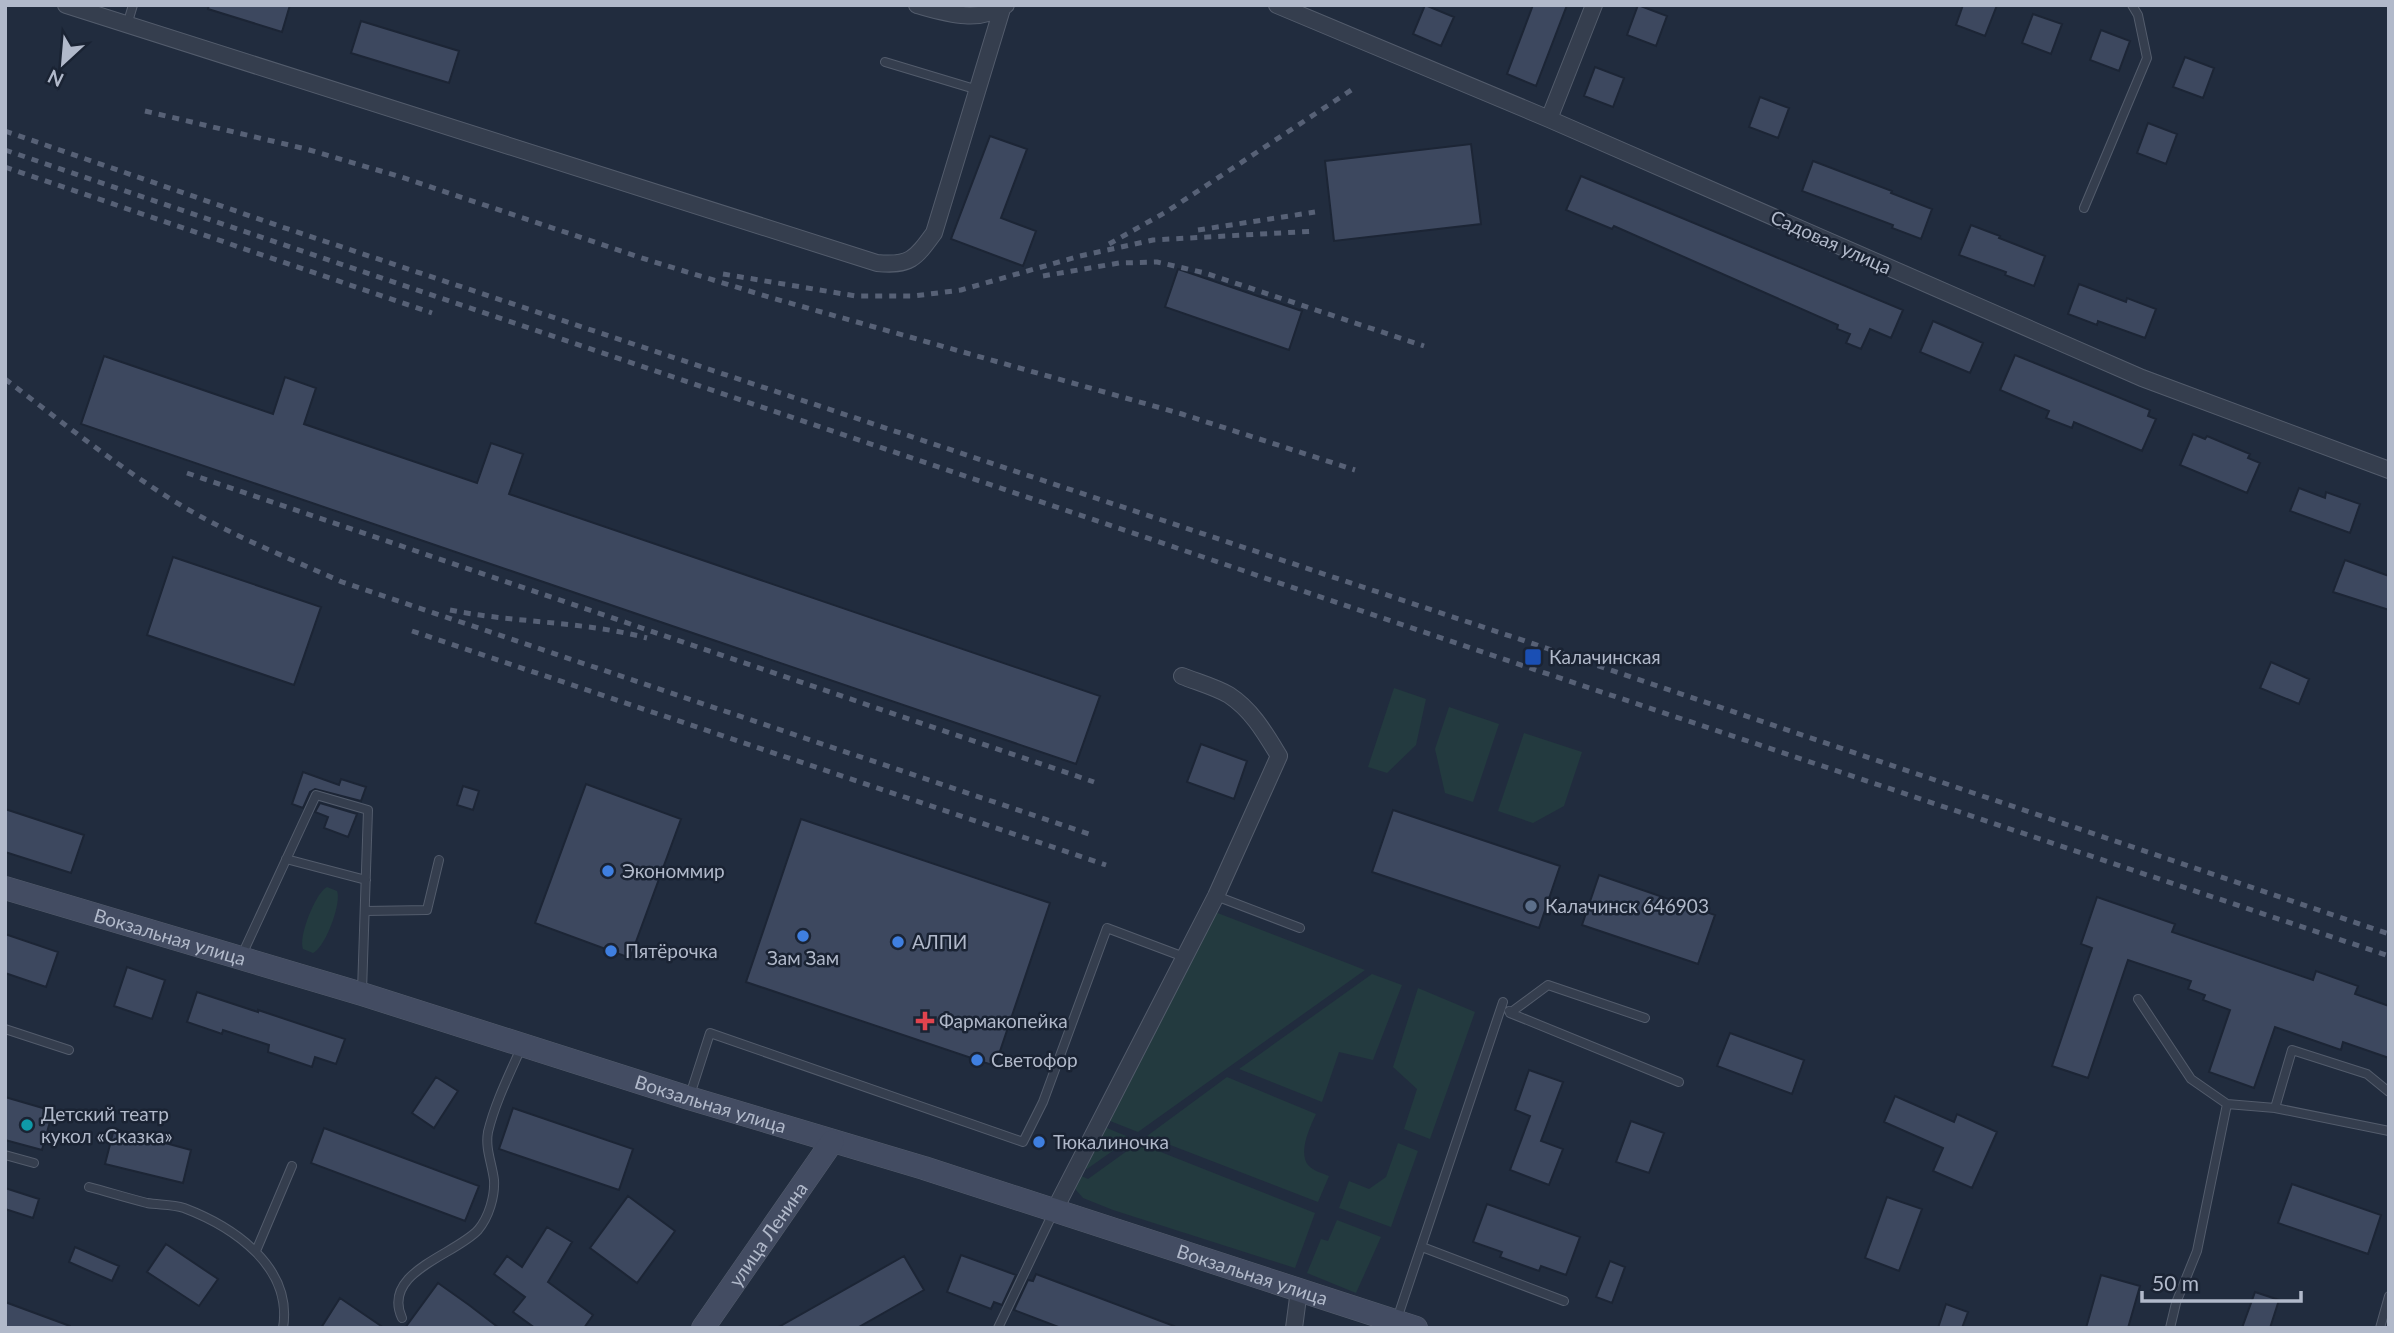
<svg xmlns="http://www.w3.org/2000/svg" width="2394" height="1333" font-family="Lato,sans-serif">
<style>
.green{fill:#233a3f}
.building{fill:#3d485f;stroke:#1c2535;stroke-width:2}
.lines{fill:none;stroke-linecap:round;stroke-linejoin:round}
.lane-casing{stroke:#535c6c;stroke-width:10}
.street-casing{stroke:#535c6c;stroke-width:18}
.secondary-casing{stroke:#535c6c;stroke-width:24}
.lane{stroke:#353e4e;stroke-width:8}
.street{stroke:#353e4e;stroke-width:16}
.secondary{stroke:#434c62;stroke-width:23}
.rail{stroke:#576176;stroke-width:5;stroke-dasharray:7 7;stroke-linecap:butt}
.transit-dot{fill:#1a4fb4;stroke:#1a2333;stroke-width:2.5}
.shop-dot{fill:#3f7fe0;stroke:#1a2333;stroke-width:2.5}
.service-dot{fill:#5c6f8a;stroke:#1a2333;stroke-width:2.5}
.health-dot{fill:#e0444e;stroke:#1a2333;stroke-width:2.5}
.culture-dot{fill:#0f9aa8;stroke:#1a2333;stroke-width:2.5}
.labels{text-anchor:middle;stroke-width:5;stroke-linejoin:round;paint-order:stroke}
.street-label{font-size:19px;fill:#b1b9ca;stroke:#1a2333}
.poi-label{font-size:19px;fill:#b1b9ca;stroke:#1a2333;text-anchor:start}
</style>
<rect width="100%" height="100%" fill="#212c3e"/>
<!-- green -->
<path class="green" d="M1394,688L1426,699L1416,745L1387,773L1368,767Z
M1449,707L1499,724L1473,802L1445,793L1435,749Z
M1524,733L1582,752L1564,806L1533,823L1498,811Z
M327,887L337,891C342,903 325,948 313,953L303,949C298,937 316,892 327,887Z
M1215,912L1365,970L1138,1132L1105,1119Z
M1372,974L1402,985L1373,1060L1339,1052L1322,1102L1239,1069Z
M1418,988L1475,1012L1430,1139L1404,1129L1417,1089L1393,1067Z
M1227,1077L1316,1114C1310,1127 1298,1152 1308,1165C1313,1171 1322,1173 1329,1176L1318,1202L1147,1136Z
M1102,1126L1131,1138L1087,1169L1080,1166Z
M1138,1143L1315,1213L1295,1268L1113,1210L1083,1198L1076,1190L1074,1183L1077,1174L1088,1179Z
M1398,1143L1418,1151L1391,1227L1339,1208L1349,1181L1369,1189L1386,1177Z
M1337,1220L1381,1237L1356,1293L1307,1273L1321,1239L1328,1241Z"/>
<!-- building -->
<path class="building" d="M209,5H290L282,32L208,9Z
M1425,5L1454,17L1441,46L1413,34Z
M1533,5H1567L1536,86L1507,74Z
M1638,5L1667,16L1656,46L1627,35Z
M1963,5H1997L1985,36L1956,25Z
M2033,14L2062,24L2051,54L2022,43Z
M361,21L459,51L449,83L351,53Z
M2101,30L2130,41L2119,71L2090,60Z
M2185,57L2214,68L2203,98L2173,87Z
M1595,67L1624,78L1613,107L1584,96Z
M1760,97L1789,108L1778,138L1749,127Z
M2148,123L2177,134L2166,164L2137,153Z
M990,136L1027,149L1001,218L1036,231L1023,266L951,239Z
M1471,144L1481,224L1334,241L1325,161Z
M1813,161L1892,191L1891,193L1932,209L1921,239L1892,228L1893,225L1802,191Z
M1581,176L1903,310L1891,338L1870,329L1861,349L1846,343L1850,334L1837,329L1838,325L1614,226L1612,229L1566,210Z
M1971,225L2000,236L1999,238L2045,256L2034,286L2005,275L2006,272L1959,255Z
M1178,269L1302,311L1289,350L1165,307Z
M2079,284L2126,302L2127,298L2156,309L2145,338L2098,321L2097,325L2068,314Z
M1933,321L1983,343L1970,373L1920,352Z
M2015,355L2150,410L2148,416L2156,419L2142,451L2074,422L2072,428L2046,418L2049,411L2000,390Z
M104,356L273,414L285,377L316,388L304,424L477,483L491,443L523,454L509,494L1100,696L1076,764L81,424Z
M2193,434L2205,439L2207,436L2250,454L2248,458L2260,463L2247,493L2180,465Z
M2299,488L2325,498L2326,492L2360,504L2350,533L2290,511Z
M173,557L321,607L294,685L147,635Z
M2345,560L2389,576V610L2333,592Z
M2271,662L2309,679L2299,704L2260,688Z
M1201,744L1247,761L1234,799L1187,782Z
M303,772L339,785L341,779L366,787L361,801L315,789L310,792L303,808L292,804Z
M586,784L681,819L630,958L535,923Z
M463,786L479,791L473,810L457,805Z
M320,803L357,814L348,837L324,828L328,817L315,812Z
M5,809L84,835L71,873L5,852Z
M1393,810L1560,866L1539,928L1372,872Z
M801,819L1050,903L995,1066L746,982Z
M1599,875L1715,915L1698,964L1582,925Z
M2097,897L2175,924L2172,932L2313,980L2316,971L2358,986L2355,994L2389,1006V1058L2343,1042L2341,1050L2275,1027L2254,1088L2209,1072L2230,1010L2203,1000L2205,995L2188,989L2191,981L2128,960L2088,1078L2052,1066L2092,948L2081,944Z
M5,934L58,952L46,987L5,973Z
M127,967L165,980L152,1019L114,1006Z
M197,992L258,1012V1010L345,1039L336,1064L315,1057L312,1067L268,1052L269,1045L223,1030L222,1034L187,1022Z
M1730,1033L1804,1060L1792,1094L1717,1066Z
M1529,1070L1563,1082L1541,1141L1563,1149L1549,1185L1510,1170L1530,1116L1515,1110Z
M436,1077L458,1091L434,1128L412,1113Z
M1895,1096L1954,1122L1957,1114L1997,1132L1972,1188L1933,1171L1943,1148L1884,1122Z
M5,1097L53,1111L42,1150L5,1140Z
M513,1108L633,1149L619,1190L499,1149Z
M1631,1121L1664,1133L1649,1173L1616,1162Z
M324,1128L479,1186L465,1221L311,1163Z
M114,1129L191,1150L183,1183L105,1164Z
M2292,1184L2381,1215L2368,1254L2278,1223Z
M5,1188L39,1199L33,1218L5,1209Z
M628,1196L675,1231L637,1283L590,1248Z
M1887,1197L1922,1209L1899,1271L1865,1258Z
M1487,1204L1580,1237L1566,1275L1541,1266L1539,1271L1500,1257L1502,1252L1473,1242Z
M547,1227L572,1242L548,1282L593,1315L584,1328H535L513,1312L525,1297L494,1274L507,1256L522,1267Z
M166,1244L218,1279L199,1306L147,1272Z
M75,1247L119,1266L112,1281L69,1262Z
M961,1255L1016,1275L1002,1305L994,1302L991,1309L947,1292Z
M904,1256L924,1290L857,1328H777Z
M1610,1261L1625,1267L1612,1303L1596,1297Z
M1036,1274L1174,1326L1173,1328H1061L1014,1310L1028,1280L1033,1281Z
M2101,1275L2140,1286L2128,1328H2086Z
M438,1283L469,1305L499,1328H405Z
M2255,1292L2279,1300L2270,1328H2242Z
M340,1298L384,1328H321Z
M5,1302L70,1326V1328H5Z
M1946,1304L1968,1312L1962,1328H1938Z"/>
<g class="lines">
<!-- lane casing -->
<g class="lane-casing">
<path id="lane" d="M127,25L133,5
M885,62L978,90
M2084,208L2147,58L2138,15L2132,5
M286,859L366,880
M1216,896L1300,928
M365,911L427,910L439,860
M241,957L316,795L368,810L362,991
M2138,999L2191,1079L2227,1104L2197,1251L2176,1303L2170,1328
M1509,1011L1510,1013L1548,985L1645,1018
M1510,1013L1679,1082
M5,1029L69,1050
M690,1095L710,1033L1023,1142L1043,1102L1107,928L1184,957
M2227,1104L2275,1108L2389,1131
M2275,1108L2292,1050L2367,1074L2389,1092
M5,1155L34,1163
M89,1187C108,1192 127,1198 147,1203C159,1205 172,1204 184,1208C234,1227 293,1267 283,1328
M1422,1247L1564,1301
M256,1251L292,1166
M402,1318C381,1272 455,1255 478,1230C489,1217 495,1196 494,1180C492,1163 485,1149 488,1132C495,1103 509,1075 521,1048
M1397,1319L1503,1002
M998,1328L1053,1213
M2380,1328L2389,1296"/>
</g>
<!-- street casing -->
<g class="street-casing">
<path id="street" d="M66,5L877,263C910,266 915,259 934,233L1002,9
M917,5C946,13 979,24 1006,5
M1277,5L1549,119L2142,378L2389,470
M1549,119L1594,5
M1054,1211L1216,896L1279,756C1265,733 1252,710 1229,695C1215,687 1197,682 1182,676
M1294,1328L1299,1290"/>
</g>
<!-- secondary casing -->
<g class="secondary-casing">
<g id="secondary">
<path id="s1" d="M5,888L362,994L689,1098L924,1168L1416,1328"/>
<path id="s2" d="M703,1328L832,1142"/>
</g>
</g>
<!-- lane -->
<use href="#lane" class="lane"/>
<!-- street -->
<use href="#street" class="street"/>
<!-- secondary -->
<use href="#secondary" class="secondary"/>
<!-- rail -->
<path class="rail" d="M145,111L306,149L401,177L648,260L772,298L1182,414L1355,470
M5,131L282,227L1537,645L2389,934
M5,150L1530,668L2389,956
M5,167L432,313
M1198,230L1315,212
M1109,244L1166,212L1356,87
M723,274L856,296H914L961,290L1080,256L1153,240L1316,231
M1043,276L1119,263L1157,262L1205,273L1424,346
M5,379C59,420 112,462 169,498C223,532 284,556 342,582L1095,836
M187,473L1094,782
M450,610C515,623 582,621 647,638
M412,631L1106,865"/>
</g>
<!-- markers -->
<rect class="transit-dot" x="1524" y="648" width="18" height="18" rx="3.5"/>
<g class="shop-dot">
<circle cx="608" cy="871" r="7"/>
<circle cx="803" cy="936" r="7"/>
<circle cx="898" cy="942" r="7"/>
<circle cx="611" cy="951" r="7"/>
<circle cx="977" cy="1060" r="7"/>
<circle cx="1039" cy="1142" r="7"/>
</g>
<circle class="service-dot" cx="1531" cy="906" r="7"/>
<path class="health-dot" d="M921.5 1010.5h7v7h7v7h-7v7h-7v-7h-7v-7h7z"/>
<circle class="culture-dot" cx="27" cy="1125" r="7"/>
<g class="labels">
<!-- street labels -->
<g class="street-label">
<text transform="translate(1831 242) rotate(24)" y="7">Садовая улица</text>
<text dy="7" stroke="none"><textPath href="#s1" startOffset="172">Вокзальная улица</textPath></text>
<text dy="7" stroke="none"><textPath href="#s1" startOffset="738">Вокзальная улица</textPath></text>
<text dy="7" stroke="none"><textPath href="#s2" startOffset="114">улица Ленина</textPath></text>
<text dy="7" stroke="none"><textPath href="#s1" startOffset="1306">Вокзальная улица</textPath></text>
</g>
<!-- poi labels -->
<g class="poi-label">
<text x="1549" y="664">Калачинская</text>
<text x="622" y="878">Экономмир</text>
<text x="1545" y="913">Калачинск 646903</text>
<text x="912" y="949">АЛПИ</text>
<text x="625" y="958">Пятёрочка</text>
<text x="803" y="965" text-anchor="middle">Зам Зам</text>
<text x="939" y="1028">Фармакопейка</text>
<text x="991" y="1067">Светофор</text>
<text x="41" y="1121">Детский театр<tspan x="41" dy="22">кукол «Сказка»</tspan></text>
<text x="1053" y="1149">Тюкалиночка</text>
</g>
</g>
<!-- border -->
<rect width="2394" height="1333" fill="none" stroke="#b1b9ca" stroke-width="14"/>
<!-- north arrow -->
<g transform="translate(63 63) rotate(206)" stroke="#1a2333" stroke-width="5" paint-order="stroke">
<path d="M0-5L12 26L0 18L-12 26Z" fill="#b1b9ca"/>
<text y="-10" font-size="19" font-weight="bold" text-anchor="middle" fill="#b1b9ca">N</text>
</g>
<!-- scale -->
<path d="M2142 1291v10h159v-10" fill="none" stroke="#b1b9ca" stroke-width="3.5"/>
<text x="2152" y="1291" font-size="21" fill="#b1b9ca" stroke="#1a2333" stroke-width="5" paint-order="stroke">50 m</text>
</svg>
